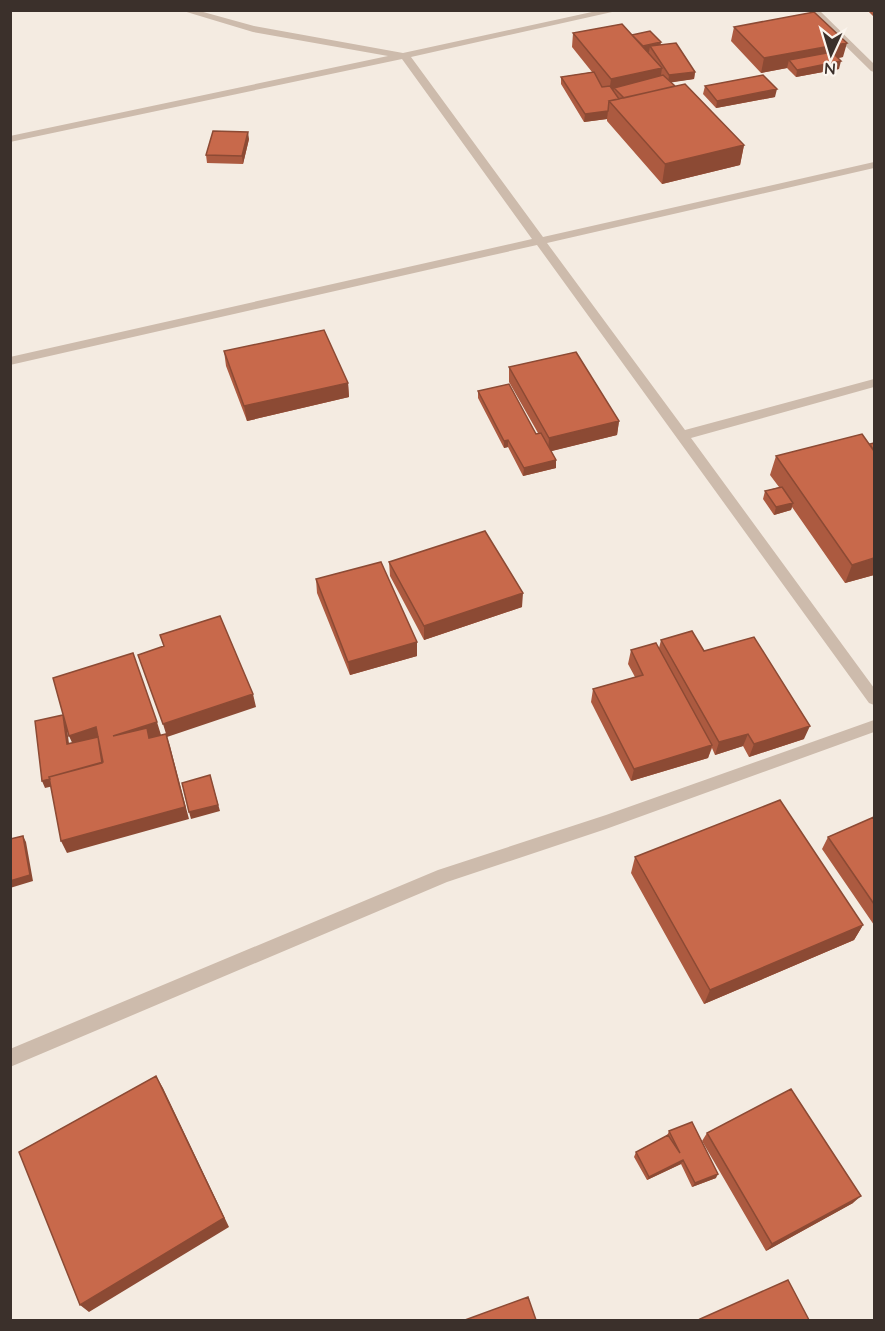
<svg xmlns="http://www.w3.org/2000/svg" width="885" height="1331" font-family="Quicksand,sans-serif">
<style>
.lines{fill:none;stroke-linecap:round;stroke-linejoin:round}
.minor{fill:#cdbbac;fill-rule:evenodd}
.wall{fill:#ac5a40}
.shaded-wall{fill:#8c4a34}
.building{fill:#c8694b;stroke:#8c4a34;stroke-width:1.5}
</style>
<rect width="100%" height="100%" fill="#f4ebe1"/>
<g class="lines">
<!-- minor -->
<path class="minor" d="M180,10H196L254,26L403,53L601,10H621L411,57L543,237L874,162V168L547,243L685,430L874,379V387L691,438L874,688V705L869,703L537,245L10,365V357L532,239L402,59L10,142V136L388,56L253,32Z
M809,10H819L874,64V72L871,71Z
M874,720V732L606,829L447,882L10,1067V1049L438,870L606,815Z"/>
</g>
<!-- wall -->
<path class="wall" d="M867,10H874V17Z
M734,27L843,57L838,58L839,69L796,77L787,68L761,73L731,41Z
M573,33L632,35L660,45L695,72L694,79L671,82L744,145L740,165L662,184L607,121V119L584,122L561,84V77L592,72L572,47Z
M705,86L775,97L716,108L703,94Z
M249,139L243,164L207,163L206,155Z
M224,351L348,383L349,397L247,421L226,366Z
M509,367L619,421L617,435L551,451L556,460V468L523,476L508,447L504,448L478,398V391L536,434L538,433L509,382Z
M776,456L874,575L845,583L792,507L791,510L774,515L763,499L765,491L779,487L770,475Z
M389,562L522,607L424,640L390,576Z
M316,579L417,642V656L350,675L317,593Z
M661,640L704,651L804,739L749,757L743,746L715,755L712,748L708,758L631,781L591,702L593,689L635,677L628,664L631,650L659,648Z
M874,817V925L822,849L828,837Z
M635,857L863,925L854,940L704,1004L631,873Z
M669,1131L716,1178L692,1187L681,1164L647,1180L634,1157L636,1152L667,1136Z
M707,1133L853,1203L766,1251L702,1141Z"/>
<!-- shaded-wall -->
<path class="shaded-wall" d="M661,42L660,50L650,46L649,52L640,54L641,47Z
M847,43L843,57L794,66L789,60L787,68L761,73L764,58Z
M841,61L839,69L796,77L797,70Z
M662,68L660,82L614,88L613,92L609,93L611,79Z
M695,72L694,79L668,83L669,75Z
M777,89L775,97L716,108L717,101Z
M608,111L607,119L584,122L585,114Z
M248,132L249,139L243,164L242,156Z
M744,145L740,165L662,184L665,164Z
M348,383L349,397L247,421L244,406Z
M619,421L617,435L548,452L549,438Z
M508,440V447L504,448V441Z
M556,460V468L523,476L524,468Z
M793,503L791,510L774,515L776,507Z
M874,558V575L845,583L852,565Z
M523,593L522,607L424,640V626Z
M417,642V656L350,675L348,662Z
M253,694L256,707L167,737L163,724Z
M63,715L66,721L70,751L67,744Z
M157,722L161,735L151,738L113,736Z
M810,726L804,739L749,757L754,744Z
M96,727L105,774L45,788L42,781L75,749L69,736Z
M166,734L170,746L189,819L67,853L61,841Z
M748,734L743,746L715,755L719,742Z
M712,745L708,758L631,781L634,769Z
M210,775L220,811L191,819L189,812Z
M23,836L26,842L33,881L10,888V881Z
M863,925L854,940L704,1004L710,990Z
M156,1076L163,1088L229,1227L89,1312L80,1305Z
M683,1160L681,1164L647,1180L649,1177Z
M718,1174L716,1178L692,1187L695,1183Z
M861,1196L853,1203L766,1251L772,1244Z"/>
<!-- building -->
<path class="building" d="M814,12L847,43L764,58L734,27Z
M622,24L662,68L611,79L573,33Z
M650,31L661,42L643,46L632,35Z
M676,43L695,72L669,75L650,46Z
M832,52L841,61L797,70L789,60Z
M594,72L602,87L610,86L619,99L609,101L608,111L585,114L561,77Z
M663,75L675,86L624,98L614,88Z
M763,75L777,89L717,101L705,86Z
M685,84L744,145L665,164L609,101Z
M213,131L248,132L242,156L206,155Z
M324,330L348,383L244,406L224,351Z
M576,352L619,421L549,438L509,367Z
M509,384L536,434L541,433L556,460L524,468L508,440L504,441L478,391Z
M862,434L874,451V558L852,565L776,456Z
M874,443V451L870,444Z
M782,487L793,503L776,507L765,491Z
M485,531L523,593L424,626L389,562Z
M381,562L417,642L348,662L316,579Z
M220,616L253,694L163,724L138,655L164,646L160,635Z
M692,631L704,651L754,637L810,726L754,744L748,734L719,742L661,640Z
M656,643L712,745L634,769L593,689L643,675L631,650Z
M133,653L157,722L113,736L147,728L149,738L166,734L185,807L61,841L49,777L103,762L96,727L69,736L53,678Z
M63,715L67,744L98,737L102,763L49,777L50,779L42,781L35,721Z
M210,775L218,805L189,812L182,783Z
M780,800L863,925L710,990L635,857Z
M874,817V904L828,837Z
M23,836L30,875L10,881V839Z
M156,1076L224,1218L80,1305L19,1152Z
M791,1089L861,1196L772,1244L707,1133Z
M692,1122L718,1174L695,1183L683,1160L649,1177L636,1152L668,1135L680,1153L669,1131Z
M788,1280L809,1320H701L700,1319Z
M528,1297L536,1320H465Z"/>
<!-- border -->
<rect width="885" height="1331" fill="none" stroke="#3b302b" stroke-width="24"/>
<!-- north arrow -->
<g transform="translate(831 54) rotate(184)" stroke="#fbf5ee" stroke-width="4.5" paint-order="stroke">
<path d="M0-4.5L10 22L0 15L-10 22Z" fill="#3b302b"/>
<text y="-9" font-size="16" font-weight="bold" text-anchor="middle" fill="#3b302b">N</text>
</g>
</svg>
